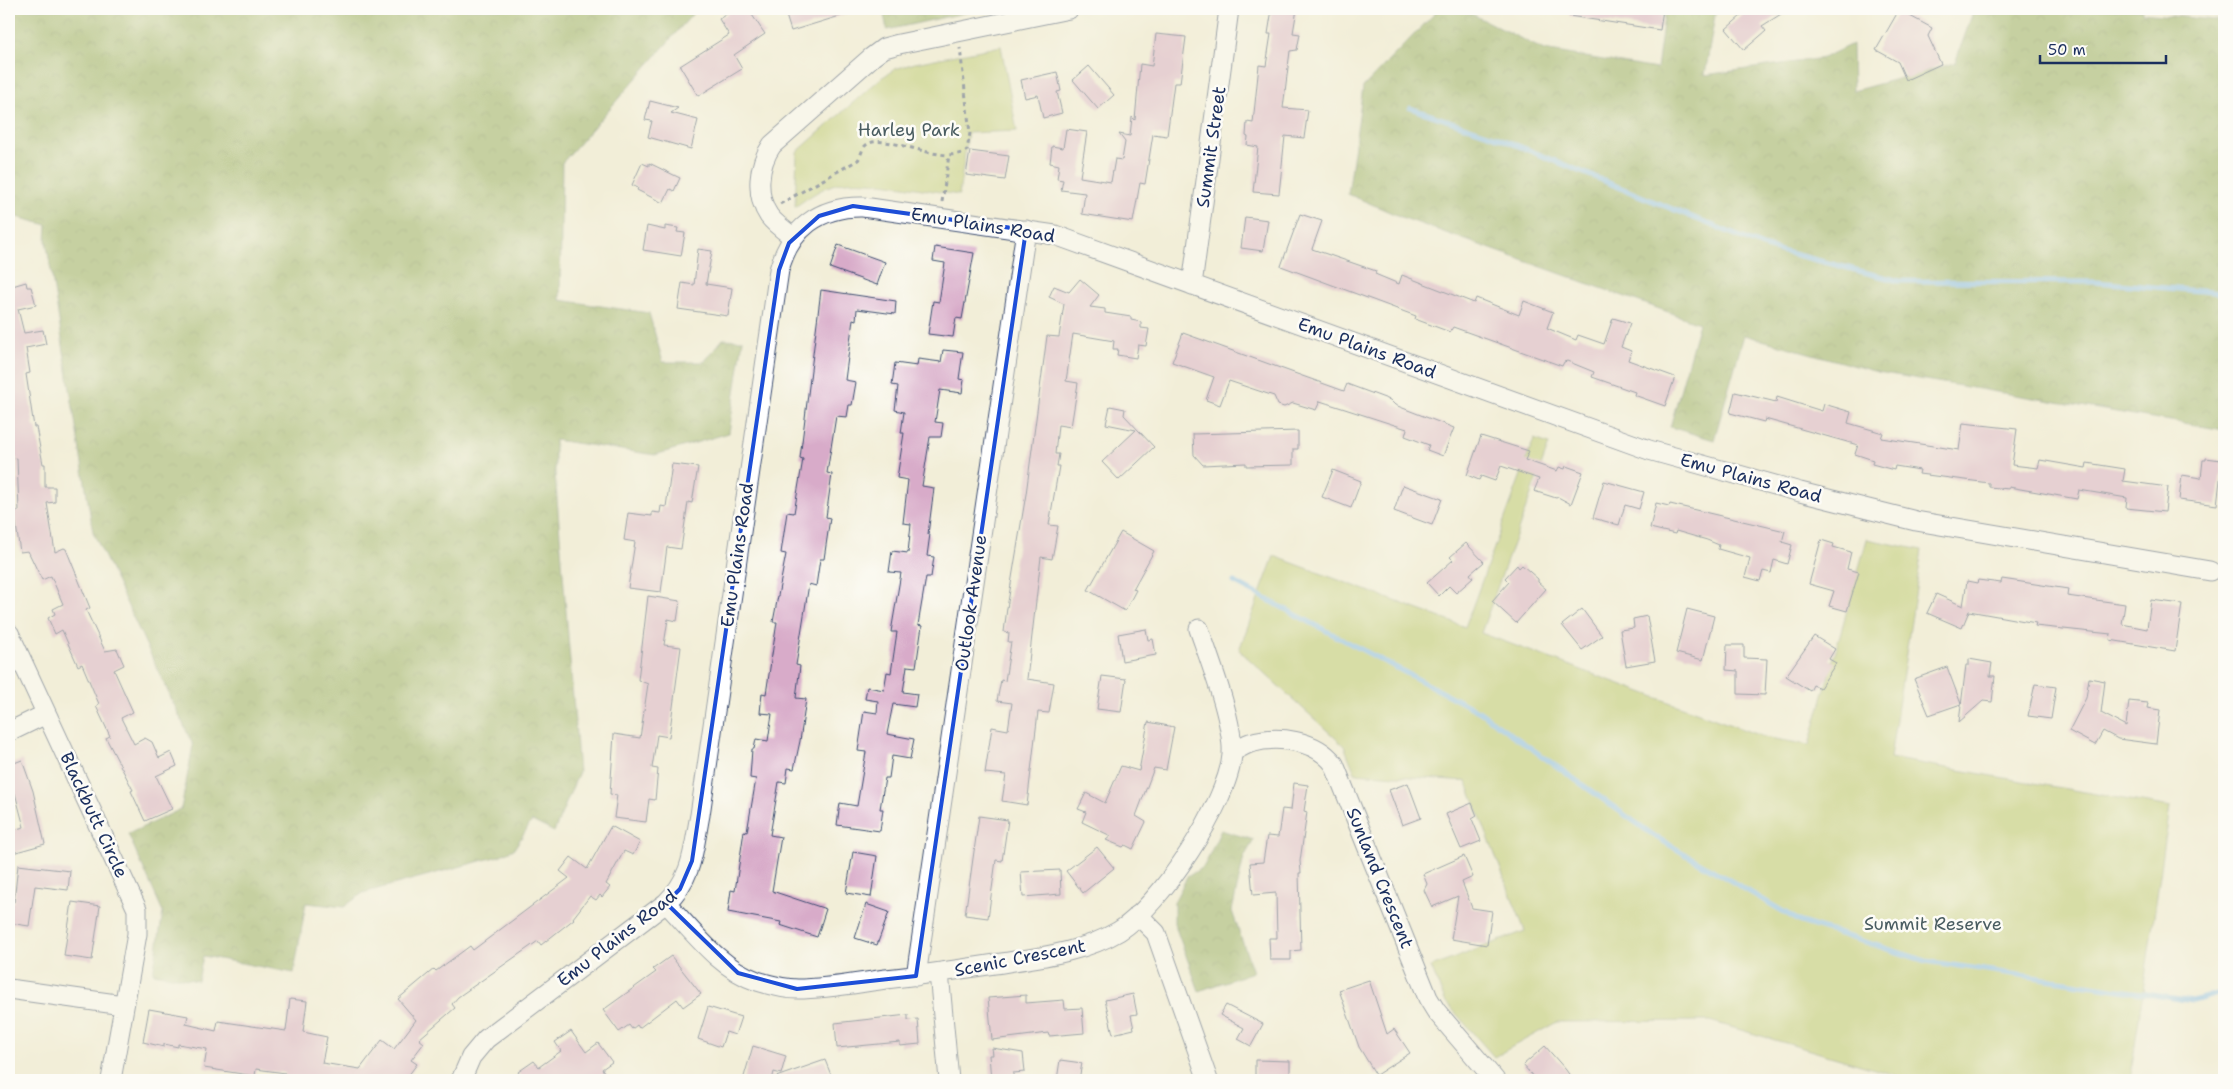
<svg xmlns="http://www.w3.org/2000/svg" width="2233" height="1089" font-family="'Shantell Sans',sans-serif">
<style>
.forest{fill:url(#forest-crowns);stroke:#566e5e}
.park{fill:#b7c769;stroke:#697b64}
.lines{fill:none;stroke-linecap:round;stroke-linejoin:round}
.stream{stroke:#7dbaf0;stroke-width:5}
.building{fill:#d8abc9}
.minor-casing{stroke:#3b4c70;stroke-width:21}
.path{stroke:#3b4c70;stroke-width:3;stroke-dasharray:4 4;stroke-linecap:butt}
.minor{stroke:#fff;stroke-width:19}
.marked{fill:none;stroke:#1d4ed8;stroke-width:4;stroke-linejoin:round}
.labels{text-anchor:middle;stroke-width:5;stroke-linejoin:round;paint-order:stroke}
.park-label{font-size:18px;fill:#4a5d61;stroke:#fdfcf7}
.street-label{font-size:18px;fill:#1b2f5e;stroke:#fdfcf7}
</style>
<defs>
<pattern id="forest-crowns" width="20" height="18" patternUnits="userSpaceOnUse" patternTransform="scale(1.25)"><rect width="20" height="18" fill="#91ac5d"/><path d="M2 6a3 3 0 1 1 6 0M12 15a3 3 0 1 1 6 0" fill="none" stroke="#768c50"/></pattern>
</defs>
<rect width="100%" height="100%" fill="#fdfcf7"/>
<filter id="ink" filterUnits="userSpaceOnUse"><feTurbulence type="fractalNoise" baseFrequency=".02" numOctaves="2"/><feDisplacementMap in="SourceGraphic" scale="10" xChannelSelector="R" yChannelSelector="G"/><feConvolveMatrix kernelMatrix="1 2 1 2 8 2 1 2 1" color-interpolation-filters="sRGB"/></filter>
<filter id="wash" filterUnits="userSpaceOnUse"><feTurbulence type="fractalNoise" baseFrequency=".0096" numOctaves="4" result="noise"/><feDisplacementMap in="SourceGraphic" scale="20" xChannelSelector="R" yChannelSelector="G"/><feGaussianBlur stdDeviation="1.12" result="paint"/><feColorMatrix in="noise" values="0 0 0 0 0 0 0 0 0 0 0 0 0 0 0 0 0 1.4 0 .05"/><feComposite in="paint" operator="in"/></filter>
<g filter="url(#wash)">
<rect width="100%" height="100%" fill="#f2eed8"/>
<!-- forest -->
<path class="forest" d="M9,9H697L562,163L560,300L649,313L663,362H704L723,339L743,340L729,433L655,455L555,440V473L579,772L554,832L532,821L514,849L499,856L363,893L344,907L306,903L294,973L203,956L198,981L153,973L163,912L128,834L181,809L193,745L93,532L46,240L47,225L9,215Z
M883,9H977L978,10L887,30Z
M1439,9H1462L1544,50L1657,69L1665,9H1716L1705,75L1823,58L1852,44L1853,91L1955,63L1974,9H2143L2142,13L2224,21V430L1877,372L1744,335L1714,440L1670,427L1699,323L1401,217L1348,194L1363,87Z
M1221,830L1254,840L1244,857L1232,911L1253,972L1199,991L1174,923V902L1187,877L1204,866Z"/>
<!-- park -->
<path class="park" d="M1001,46L1017,131L968,133L959,195C929,191 867,177 839,183C823,187 809,197 795,207L797,152L881,78L895,69L915,63Z
M1534,439L1549,444L1481,633L1764,737L1809,745L1867,539L1922,550L1890,758L2170,807L2130,1080H1912L1710,1021L1557,1022L1494,1057L1445,1001L1431,967L1525,931L1466,781L1355,773L1344,746L1239,650L1274,556L1465,627Z"/>
<g class="lines">
<!-- stream -->
<path class="stream" d="M1410,108L1494,136L1765,247L1899,281L2095,282L2224,293
M1234,582L1480,712L1656,837L1801,922L1926,961L2193,1001L2224,992"/>
</g>
<g id="blocks">
<!-- building -->
<path class="building" d="M734,9H748L765,34L734,55L742,69L698,96L680,66L729,35L719,19Z
M784,9H852L853,12L791,31Z
M1272,9H1297L1293,33L1300,34L1297,50L1290,51L1283,108L1308,110L1304,138L1285,136L1279,194L1253,192L1258,147L1247,145L1248,137L1246,136L1247,122L1253,123L1259,65L1266,66L1271,34H1268Z
M1570,9H1663L1660,30L1569,16Z
M1749,9H1789L1762,26L1766,31L1744,50L1726,29Z
M1899,10L1932,28L1928,36L1941,64L1906,80L1898,62L1876,50Z
M1156,34L1186,37L1180,83H1174L1167,136L1153,134L1145,184L1140,183L1133,222L1082,214L1085,193L1061,190L1063,180L1057,179L1059,165L1050,163L1052,146L1063,148L1066,129L1087,132L1080,177L1111,182L1115,159L1122,160L1125,142L1119,134L1130,136L1132,117L1135,120L1140,64L1152,66Z
M1089,66L1114,95L1098,109L1073,80Z
M1057,72L1061,91L1057,92L1062,113L1043,118L1038,95L1025,98L1021,80Z
M650,101L678,108L671,113L698,120L691,149L648,137L652,121L645,120Z
M970,151L1009,156L1005,180L966,175Z
M642,163L649,166V163L680,178L674,191L670,189L663,203L637,190L638,188L632,185Z
M1300,214L1322,221L1312,249L1376,271L1375,274L1399,284L1402,275L1474,303L1476,298L1519,315L1524,301L1553,312L1547,328L1576,340L1578,335L1604,344L1613,318L1630,323L1621,347L1631,351L1628,360L1675,377L1665,406L1634,395L1635,392L1592,377L1594,372L1567,361L1564,362L1562,366L1453,327L1450,332L1415,319L1416,316L1281,266Z
M1245,217L1268,220L1263,251L1241,248Z
M647,226L665,230V226L678,228L677,232L685,233L681,256L643,250Z
M838,245L885,262L877,285L830,268Z
M935,247L974,253L962,319L956,318L953,337L928,334L933,301L939,302L945,263L933,261Z
M698,249L712,251L706,284L732,288L728,316L678,309L682,283L694,285Z
M1080,279L1099,295L1090,307L1105,309V313L1131,317V320L1141,322V328L1149,329L1146,346L1138,345L1136,358L1117,355L1118,349H1113L1114,341L1073,334L1066,381L1078,383L1071,427L1058,425L1055,454H1059L1057,466H1059L1049,525L1058,526L1052,559L1041,557L1027,679L1054,683L1049,713L1038,712L1027,805L1002,801L1006,775L985,773L992,727L1008,730L1012,703L997,701L1001,680L1005,681L1011,642H1008L1009,633L1004,632L1007,608L1026,494L1047,336L1059,337L1064,304L1049,297L1054,286L1069,292Z
M26,282L27,287H31L36,305L18,309L24,333L43,330L46,344L26,348L30,373L26,374L34,427H36L43,464H45V487H55V502L47,503L55,552L64,548L66,549L90,608L86,610L105,651L117,649L124,665L114,670L133,712L121,718L134,744L145,738L152,742L159,758L171,752L177,766L156,776L172,809L145,821L131,791L133,790L106,738L110,736L96,706L99,704L82,664L78,666L62,630L55,634L48,618L55,614L53,609L63,604L51,576L42,580L28,551L20,552L14,511H19L17,458L12,459L9,442V287Z
M821,290L896,301L895,314L857,309L856,320L853,319L845,380L856,382L852,405H849L847,417L836,416L827,473L832,474L826,517L830,518L824,559H820L816,586L809,584L796,665L800,666L796,698L806,699L800,741L794,769L788,768L786,783L779,782L770,835L781,837L772,891L826,909L817,937L780,925L781,922L728,912L731,890L735,891L744,831L747,832L756,779L750,778L752,749H754L756,739L768,741L772,714L760,713L762,693L766,694L777,622H773L786,554L781,553L787,512L794,513L803,459L800,458Z
M1183,333L1344,391L1347,384L1390,400L1395,405L1454,428L1443,456L1427,450L1429,445L1405,436L1407,429L1320,401L1316,410L1293,403L1284,407L1278,405L1274,396L1229,381L1220,405L1206,400L1214,377L1172,362Z
M943,350L963,352L959,379L964,380L962,393L940,390L935,422L943,423L941,437H930L922,486L934,488L928,534H930L927,556L934,557L931,577H926L918,625L922,626L916,667L907,666L903,692L917,694L915,707L893,704L887,734L914,739L910,759L892,756L889,778H885L880,809H883L880,831L837,825L840,803L857,806L866,752L858,751L864,711L877,713L878,701L865,699L867,687L884,690L887,672L891,673L897,632H891L901,573L889,572L892,551L908,553L911,524L903,523L908,480L897,478L904,433H901L904,412L895,410L898,386L892,385L895,363L917,366L918,359L941,362Z
M1735,392L1776,402L1777,397L1822,411L1824,404L1851,412L1848,423L1883,433L1881,438L1959,450L1963,423L2017,429L2012,465L2038,468L2040,460L2086,468L2087,463L2125,469L2123,481L2168,487L2165,512L2126,508L2127,498L2079,490L2077,499L2009,487V489L1989,487V483L1919,474L1920,470L1895,466L1894,470L1872,464L1873,460L1855,454L1858,445L1765,419L1764,422L1730,413Z
M1110,406L1125,409L1124,415L1154,447L1119,480L1102,462L1136,430L1106,424Z
M1298,431V449H1293V465L1246,466V463L1203,465L1194,455L1193,434Z
M1481,436L1529,451L1525,460L1557,471L1559,467L1565,469L1566,466L1583,472L1571,504L1558,497L1556,498L1534,491L1539,479L1501,466L1495,481L1481,476L1479,480L1467,475Z
M2206,458L2221,460L2222,463L2217,505L2179,500L2182,475L2201,478L2203,460H2206Z
M672,464L698,467L692,503L688,502L681,549L667,547L661,592L628,588L635,542L624,540L628,513L652,516V512L660,513L661,506L666,507Z
M1333,470L1361,481L1351,508L1322,497Z
M1604,481L1644,492L1639,509L1625,505L1619,525L1593,518Z
M1403,485L1442,499L1432,525L1394,511Z
M1656,503L1669,506L1670,504L1785,531L1782,542L1792,545L1787,564L1774,560L1771,573L1763,571L1760,581L1745,577L1750,558L1718,549L1719,545L1707,540L1676,531L1675,534L1650,528Z
M1121,532L1154,551L1133,589L1136,590L1125,611L1088,590Z
M1821,540L1834,544L1833,547L1851,552L1847,569L1859,572L1847,611L1829,606L1834,591L1809,584Z
M1466,543L1484,562L1470,574L1473,578L1456,593L1449,586L1439,596L1427,583L1453,560L1450,557Z
M1517,565L1519,568L1522,565L1538,579V582L1546,589L1516,623L1492,601L1509,582L1505,578Z
M2002,579L2068,589L2067,596L2125,604L2122,624L2147,629L2151,600L2182,604L2175,651L2110,640L2111,634L2035,626L2036,623L1969,611L1962,628L1927,613L1936,594L1963,606L1967,581L1977,583L1978,580L2001,583Z
M648,596L680,601L677,621L668,619L664,645L681,647L669,737L657,735L652,768L658,769L655,800L649,799L646,822L614,818L617,795L610,794L614,734L640,738L648,684L638,680Z
M1582,609L1602,636L1582,650L1562,625Z
M1687,609L1714,616L1703,660L1676,653Z
M1647,616L1655,661L1626,666L1620,630L1634,628L1633,619Z
M1146,629L1148,640L1153,639L1156,655L1122,661L1118,634Z
M1814,636L1835,649L1829,659L1836,663L1820,688L1813,685L1810,691L1786,676Z
M1727,645H1744V658L1767,659L1765,695L1738,694V671L1726,670Z
M1969,659L1992,663L1990,676H1995L1992,702L1983,701L1959,722L1966,665H1969Z
M1947,667L1961,704L1929,715L1914,679Z
M1102,676L1126,679L1121,712L1097,709Z
M2089,678L2105,681L2101,713L2126,726L2129,701L2148,703L2147,708L2160,710L2156,744L2118,739L2103,731L2095,745L2069,731L2086,698Z
M2035,684L2056,687L2051,719L2028,716Z
M1148,722L1174,727L1166,770L1154,768L1136,816L1146,822L1133,849L1125,845L1123,847L1106,840L1111,836L1082,822L1086,812L1078,809L1086,793L1105,803L1121,766L1139,771Z
M22,760L33,791L45,844L9,854V831L24,827L15,793L9,795V765Z
M1294,783L1308,785L1304,811L1307,812L1300,861L1301,873H1299L1301,950L1291,951V960H1270L1269,938H1277L1276,893L1253,895L1250,863L1263,862L1267,836L1278,837L1282,809L1291,810Z
M1408,783L1421,818L1402,825L1389,790Z
M1472,803L1477,816L1472,819L1481,841L1461,849L1446,814Z
M979,816L1008,820L1002,861L996,860L988,918L965,915Z
M611,826L640,842L633,855L624,851L606,884L610,887L602,897L600,895L596,900L590,896L573,918L574,919L541,945L538,941L458,997L452,1004L455,1008L419,1039L424,1043L411,1060L417,1064L405,1080H293L284,1078L285,1073L256,1069L255,1076L204,1068L207,1049L178,1044V1047L164,1044V1047L143,1042L149,1009L188,1016L186,1024L216,1031L218,1021L286,1031L290,999L307,1001L303,1032L327,1037L322,1063L360,1069L382,1040L394,1049L416,1020L398,999L434,969L436,971L470,946L473,950L569,878L560,871L571,857L587,869Z
M1097,847L1114,868L1083,893L1066,871Z
M853,852L877,856L871,897L846,893Z
M1464,856L1473,877L1462,882L1472,908L1492,911L1487,945L1451,939L1458,896L1432,907L1424,890L1427,884L1423,874Z
M18,865L70,871L68,890L35,886L29,926L9,923V902H14Z
M1060,870L1061,894L1023,897L1021,872Z
M72,902L100,906L92,960L64,956Z
M866,904L889,912L877,945L855,938Z
M671,956L701,994L683,1007L677,999L639,1028L637,1025L632,1029L629,1025L619,1032L603,1010L656,972L653,969Z
M1369,980L1387,1034L1394,1029L1410,1053L1376,1075L1359,1047L1339,990Z
M1133,994L1137,1014L1131,1015L1134,1029L1113,1034L1105,1000Z
M1026,995V1003L1064,1000L1065,1009L1082,1008L1084,1033L1049,1036L1048,1033L992,1040L988,998Z
M1226,1005L1263,1024L1251,1046L1238,1039L1244,1028L1220,1015Z
M708,1007L741,1017L735,1035L726,1032L721,1047L698,1039Z
M908,1015V1020L918,1019L920,1044L900,1046V1042L837,1048L835,1023Z
M571,1031L586,1052L598,1043L612,1062L602,1069L610,1080H520L522,1079L518,1072L534,1061L539,1067L561,1051L555,1042Z
M753,1046L786,1056L781,1074L774,1072L772,1080H743Z
M1545,1046L1566,1070L1573,1080H1536L1523,1065Z
M992,1048L1023,1053L1025,1072L1013,1073V1080H991L989,1055H993Z
M825,1060L833,1080H773V1078Z
M1060,1060L1082,1063L1079,1080H1057Z
M1255,1060L1290,1061V1080H1255Z"/>
</g>
</g>
<g filter="url(#ink)">
<use href="#blocks" fill-opacity="0" stroke="#3b4c70" stroke-width="1"/>
<g class="lines">
<!-- minor casing -->
<g class="minor-casing">
<path id="minor" d="M793,237C785,231 775,224 769,216C755,195 758,165 772,145L872,57L884,48L899,44L1069,9
M1192,285L1229,9
M9,633L137,909V934L111,1080
M9,732L46,714
M1232,752C1238,749 1244,745 1250,743C1278,735 1316,740 1334,764L1428,998L1436,1011L1495,1080
M666,903C693,931 719,968 757,981C770,985 785,989 798,989C827,989 857,983 886,979C925,975 963,969 1002,963C1041,957 1084,952 1119,931C1160,906 1228,803 1232,755C1234,723 1210,661 1199,629
M1138,915L1156,933L1208,1080
M939,973L949,1080
M916,976L1026,230
M9,989L123,1005
M461,1080L471,1057L486,1039L666,903C693,877 693,851 700,815L779,270C790,229 819,206 863,207L1055,235L1649,450L1800,492L1916,521L2210,571"/>
</g>
<!-- path -->
<path class="path" d="M942,202L949,155
M780,204L858,160C861,156 862,149 865,146C882,129 943,168 967,150L970,133L960,48"/>
<!-- minor -->
<use href="#minor" class="minor"/>
</g>
</g>
<!-- marked area -->
<path d="M0 0H2233V1089H0ZM853,206L1026,230L916,976L797,989L738,973L666,903L680,889L692,861L779,270L789,243L819,216Z" fill="#f2eed8" fill-opacity=".55" fill-rule="evenodd"/>
<path class="marked" d="M853,206L1026,230L916,976L797,989L738,973L666,903L680,889L692,861L779,270L789,243L819,216Z"/>
<g class="labels">
<!-- park labels -->
<g class="park-label">
<text x="909" y="136">Harley Park</text>
<text x="1933" y="930">Summit Reserve</text>
</g>
<!-- street labels -->
<g class="street-label">
<text transform="translate(1211 147) rotate(-82)" y="6">Summit Street</text>
<text transform="translate(983 225) rotate(9)" y="6">Emu Plains Road</text>
<text transform="translate(1367 348) rotate(20)" y="6">Emu Plains Road</text>
<text transform="translate(1751 478) rotate(15)" y="6">Emu Plains Road</text>
<text transform="translate(737 555) rotate(-82)" y="6">Emu Plains Road</text>
<text transform="translate(971 603) rotate(-82)" y="6">Outlook Avenue</text>
<text transform="translate(94 815) rotate(65)" y="6">Blackbutt Circle</text>
<text transform="translate(1380 878) rotate(68)" y="6">Sunland Crescent</text>
<text transform="translate(617 938) rotate(-38)" y="6">Emu Plains Road</text>
<text transform="translate(1020 958) rotate(-11)" y="6">Scenic Crescent</text>
</g>
</g>
<!-- margin -->
<rect width="2233" height="1089" fill="none" stroke="#fdfcf7" stroke-width="30"/>
<!-- scale -->
<path d="M2040 55v8h126v-8" fill="none" stroke="#1b2f5e" stroke-width="2.5"/>
<text x="2048" y="55" font-size="15" fill="#1b2f5e" stroke="#fdfcf7" stroke-width="4" paint-order="stroke">50 m</text>
</svg>
